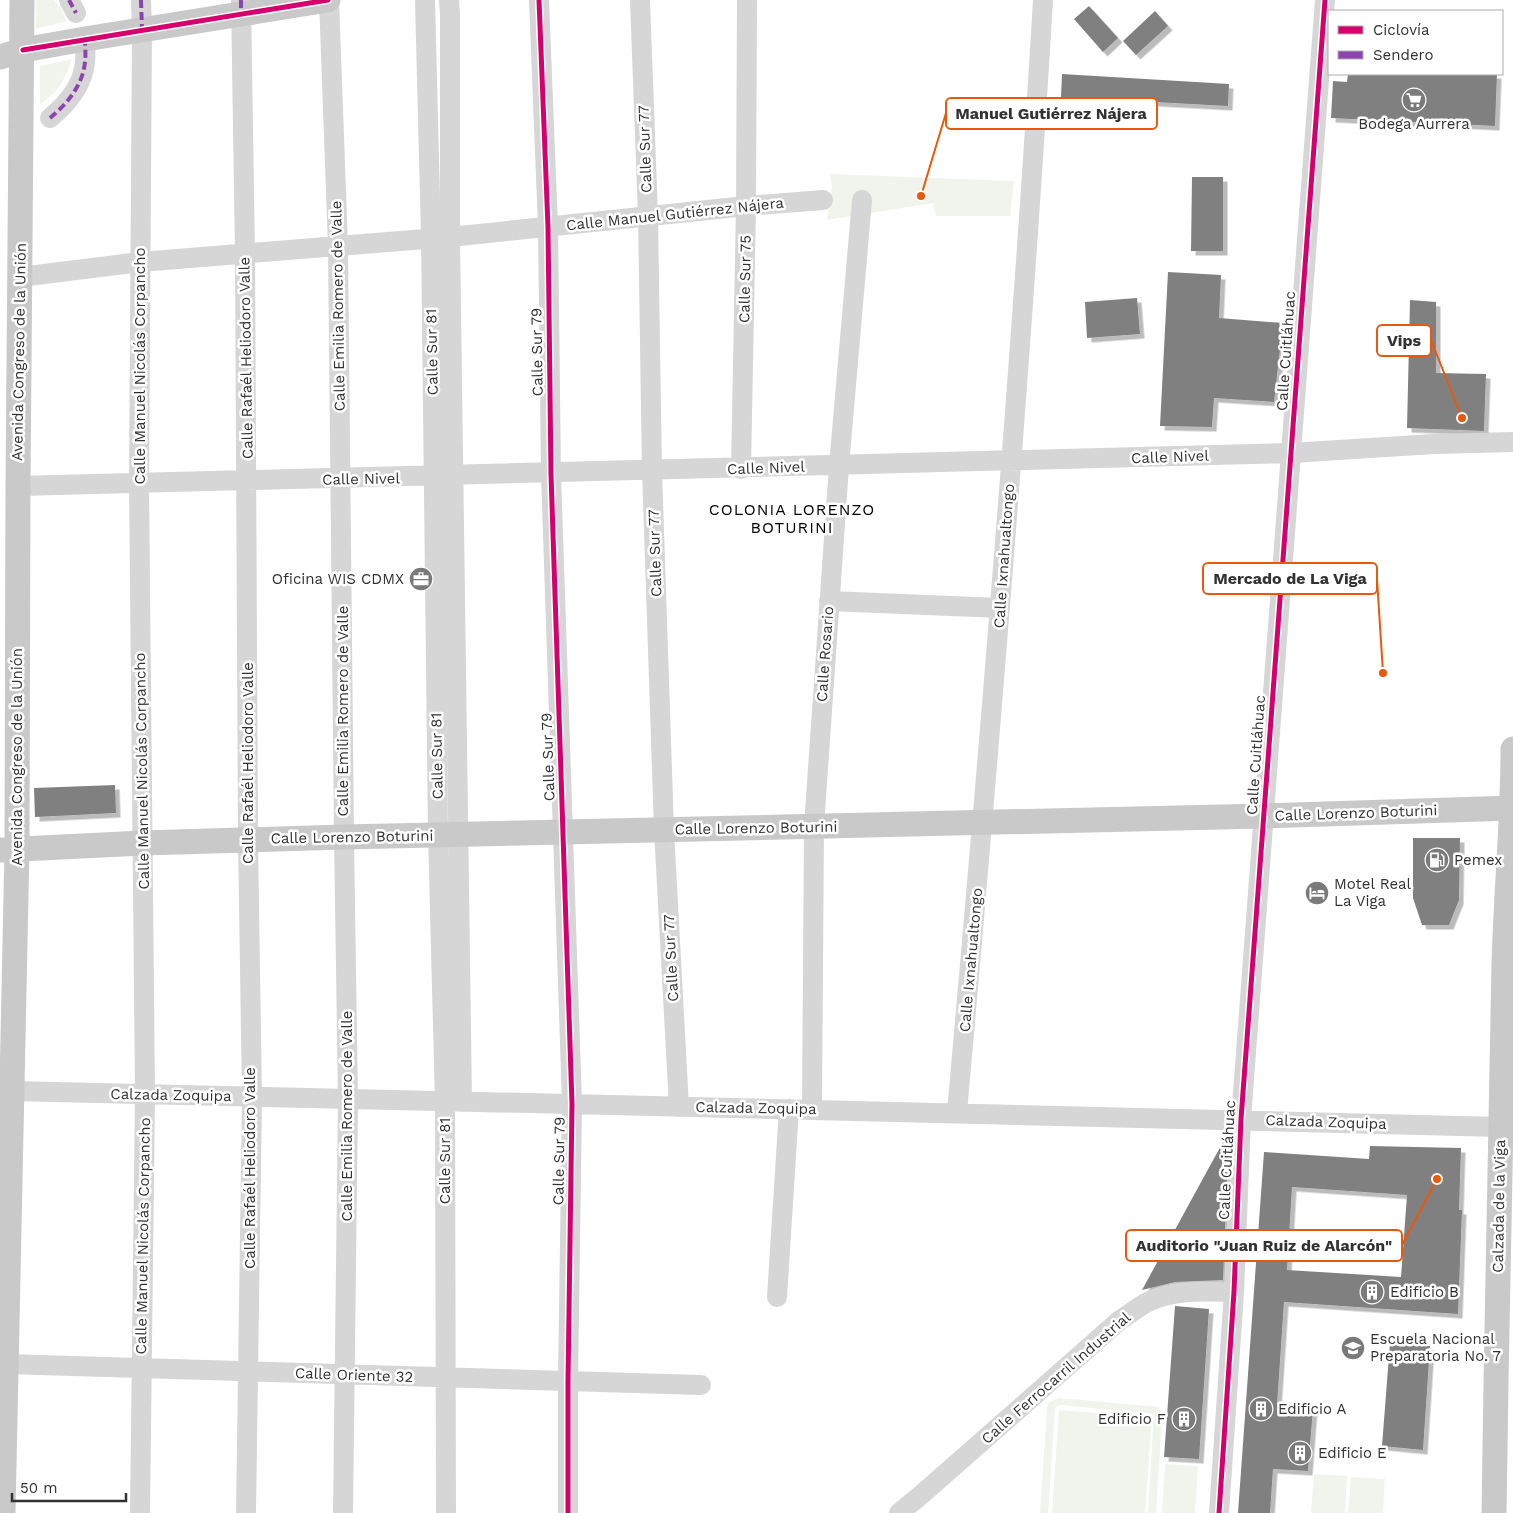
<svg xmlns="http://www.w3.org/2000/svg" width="1513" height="1513" font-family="'Work Sans',sans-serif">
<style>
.green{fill:#f1f4ed}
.building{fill:#808080;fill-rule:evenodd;filter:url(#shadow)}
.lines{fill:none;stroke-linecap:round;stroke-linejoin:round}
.minor{stroke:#d6d6d6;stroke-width:20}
.major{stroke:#c9c9c9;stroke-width:25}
.quiet{stroke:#8e44ad;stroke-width:4;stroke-dasharray:8 4;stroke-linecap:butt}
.cycleway-casing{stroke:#fff;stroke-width:8}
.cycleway{stroke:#d6006c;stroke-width:5}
.labels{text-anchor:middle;stroke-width:5;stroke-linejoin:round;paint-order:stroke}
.poi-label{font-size:15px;fill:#323232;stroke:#fff;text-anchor:start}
.street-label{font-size:15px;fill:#323232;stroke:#fff}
.neighbourhood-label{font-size:16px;letter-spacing:1px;fill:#000;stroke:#fff}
.leader{fill:none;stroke:#e8590c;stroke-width:2}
.callout-dot{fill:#e8590c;stroke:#fff;stroke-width:2}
.callout{fill:#fff;stroke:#e8590c;stroke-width:2}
.callout-label{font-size:16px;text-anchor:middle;font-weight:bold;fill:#323232}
</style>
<defs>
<filter id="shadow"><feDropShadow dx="4.5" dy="4.5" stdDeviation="0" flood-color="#0004"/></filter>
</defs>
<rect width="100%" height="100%" fill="#fff"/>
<!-- green -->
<path class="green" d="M36,0H54L61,8L66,21L36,29Z
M72,59C64,82 59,90 40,105V66Z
M830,174L1014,181L1010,216H936L933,203L827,220L832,186Z
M1059,1398L1159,1407L1162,1418L1156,1513H1148L1154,1414L1060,1405L1056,1407L1055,1410L1048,1513H1040L1047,1408L1049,1402Z
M1059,1410L1152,1417L1145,1513H1052Z
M1165,1464L1198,1466L1195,1513H1162Z
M1314,1474L1347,1476L1345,1513H1311Z
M1351,1477L1385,1479L1383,1513H1348Z"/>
<!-- building -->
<path class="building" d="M1089,6L1118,38L1103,52L1074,19Z
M1155,11L1168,26L1136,55L1123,41Z
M1062,74L1229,84L1228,106L1061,97Z
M1348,74H1497L1495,126L1331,118L1333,81L1347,82Z
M1192,177H1223V251H1191Z
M1168,272L1221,275L1219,318L1283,323L1274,402L1214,398L1212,427L1160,426Z
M1137,298L1140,334L1087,338L1085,302Z
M1410,300L1436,302V373L1486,374L1484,431L1407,428Z
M115,785L116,813L35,817L34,788Z
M1413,838H1460L1459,900L1449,925H1422L1413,898Z
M1229,1131L1223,1280L1175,1282L1142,1290Z
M1370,1146L1461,1148L1459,1210H1462L1458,1314L1284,1302L1277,1405L1313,1408L1308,1471L1273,1469L1270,1513H1238L1264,1152L1369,1159ZM1292,1187L1407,1195L1401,1277L1287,1270Z
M1175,1306L1209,1309L1199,1459L1164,1457Z
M1390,1343L1430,1346L1423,1450L1382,1446Z"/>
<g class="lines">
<!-- minor -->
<path class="minor" d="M69,0L76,13
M241,0L245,253L248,840L252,1097L246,1513
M329,0L338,246L344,837L348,1100L343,1513
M425,0L431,237L438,835L445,1102L446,1513
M449,0L450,14V237L462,1102
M539,0L548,227L551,474L572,1104L568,1381V1513
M640,0L648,216L652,471L664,830L679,1107
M50,118C67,104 83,85 85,62C86,55 85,46 85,39
M20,277L140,262L450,237L746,206L823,200
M741,469L746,206L747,0
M18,486L1291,453L1434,444L1513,442
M829,601L1000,608
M12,1091C508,1104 1004,1112 1500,1127
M812,1109L814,826L839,466L862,200
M957,1112C990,742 1021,371 1043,0
M777,1297L789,1109
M6,1364L701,1385
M140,1513L145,1094L139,484L142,29L141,0
M899,1513L921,1495L1120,1320C1128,1315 1136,1309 1144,1304C1170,1289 1204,1291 1234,1292
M1219,1513L1234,1292L1241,1119L1325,0"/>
<!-- major -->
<path class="major" d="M0,57L23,50L85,39L328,0
M0,850L143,843L344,837L1264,816L1513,808
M3,1513L17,848L18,486L22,0
M1494,1513C1497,1330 1499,1147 1504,964C1506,892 1513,821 1513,749"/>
<!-- quiet -->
<path class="quiet" d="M69,0L76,13
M141,0L142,29
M241,0V14
M50,118C67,104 83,85 85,62C86,55 85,46 85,39"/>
<!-- cycleway casing -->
<g class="cycleway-casing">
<path id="cycleway" d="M539,0L548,227L551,474L572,1104L568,1381V1513
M23,50L328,0
M1219,1513L1234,1292L1241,1119L1325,0"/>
</g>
<!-- cycleway -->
<use href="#cycleway" class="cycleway"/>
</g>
<!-- icons -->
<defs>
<g id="supermarket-disc" transform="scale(1.25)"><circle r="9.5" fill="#7a7a7a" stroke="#fff"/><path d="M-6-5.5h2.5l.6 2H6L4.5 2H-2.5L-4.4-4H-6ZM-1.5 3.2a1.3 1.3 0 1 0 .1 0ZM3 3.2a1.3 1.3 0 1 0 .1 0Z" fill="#fff"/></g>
<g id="office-disc" transform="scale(1.25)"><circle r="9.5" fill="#7a7a7a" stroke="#fff"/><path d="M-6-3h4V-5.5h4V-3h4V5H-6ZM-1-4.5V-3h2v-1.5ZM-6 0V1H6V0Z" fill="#fff"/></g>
<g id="fuel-disc" transform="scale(1.25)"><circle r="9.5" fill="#7a7a7a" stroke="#fff"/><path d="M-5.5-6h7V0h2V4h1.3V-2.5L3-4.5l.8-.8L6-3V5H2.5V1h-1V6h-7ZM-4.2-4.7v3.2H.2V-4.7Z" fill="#fff"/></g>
<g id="hotel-disc" transform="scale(1.25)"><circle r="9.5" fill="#7a7a7a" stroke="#fff"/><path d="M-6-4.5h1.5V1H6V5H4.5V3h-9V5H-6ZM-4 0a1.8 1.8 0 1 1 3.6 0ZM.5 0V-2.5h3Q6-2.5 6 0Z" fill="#fff"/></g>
<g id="building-disc" transform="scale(1.25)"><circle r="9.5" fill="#7a7a7a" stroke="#fff"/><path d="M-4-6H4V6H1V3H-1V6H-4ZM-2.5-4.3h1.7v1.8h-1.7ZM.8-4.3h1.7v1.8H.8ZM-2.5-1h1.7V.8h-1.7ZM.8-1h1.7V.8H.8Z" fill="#fff"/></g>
<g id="school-disc" transform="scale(1.25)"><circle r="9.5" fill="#7a7a7a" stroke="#fff"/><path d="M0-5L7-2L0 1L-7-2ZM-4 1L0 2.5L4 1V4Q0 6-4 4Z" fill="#fff"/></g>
</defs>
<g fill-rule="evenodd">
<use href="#supermarket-disc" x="1414" y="100"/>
<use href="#office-disc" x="421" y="579"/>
<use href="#fuel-disc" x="1437" y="860"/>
<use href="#hotel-disc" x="1317" y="893"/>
<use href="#building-disc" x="1372" y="1292"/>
<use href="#school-disc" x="1353" y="1348"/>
<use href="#building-disc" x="1261" y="1409"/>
<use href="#building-disc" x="1184" y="1419"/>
<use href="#building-disc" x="1300" y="1453"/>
</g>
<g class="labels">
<!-- poi labels -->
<g class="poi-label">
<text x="1414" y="129" text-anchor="middle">Bodega Aurrera</text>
<text x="404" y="584" text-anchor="end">Oficina WIS CDMX</text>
<text x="1454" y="865">Pemex</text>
<text x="1334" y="889">Motel Real<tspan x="1334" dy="17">La Viga</tspan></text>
<text x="1390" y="1297">Edificio B</text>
<text x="1370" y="1344">Escuela Nacional<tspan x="1370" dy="17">Preparatoria No. 7</tspan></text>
<text x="1278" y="1414">Edificio A</text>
<text x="1166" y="1424" text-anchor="end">Edificio F</text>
<text x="1318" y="1458">Edificio E</text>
</g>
<!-- street labels -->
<g class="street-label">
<text transform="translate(645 149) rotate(-92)" y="5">Calle Sur 77</text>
<text transform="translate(675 214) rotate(-6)" y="5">Calle Manuel Gutiérrez Nájera</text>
<text transform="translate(745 279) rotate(-89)" y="5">Calle Sur 75</text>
<text transform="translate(338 306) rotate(-91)" y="5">Calle Emilia Romero de Valle</text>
<text transform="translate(1286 351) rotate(-86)" y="5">Calle Cuitláhuac</text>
<text transform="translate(19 352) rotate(-89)" y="5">Avenida Congreso de la Unión</text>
<text transform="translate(432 352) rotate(-91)" y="5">Calle Sur 81</text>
<text transform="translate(537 352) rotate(-91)" y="5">Calle Sur 79</text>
<text transform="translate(246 358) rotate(-91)" y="5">Calle Rafaél Heliodoro Valle</text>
<text transform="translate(140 366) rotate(-90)" y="5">Calle Manuel Nicolás Corpancho</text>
<text transform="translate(1170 457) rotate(-2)" y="5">Calle Nivel</text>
<text transform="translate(766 468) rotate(-2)" y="5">Calle Nivel</text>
<text transform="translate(361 479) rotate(-1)" y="5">Calle Nivel</text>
<text transform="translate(655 553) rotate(-92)" y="5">Calle Sur 77</text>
<text transform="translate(1004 556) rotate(-86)" y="5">Calle Ixnahualtongo</text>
<text transform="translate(825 654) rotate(-86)" y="5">Calle Rosario</text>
<text transform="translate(343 711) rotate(-90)" y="5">Calle Emilia Romero de Valle</text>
<text transform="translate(1256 755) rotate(-86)" y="5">Calle Cuitláhuac</text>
<text transform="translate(437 756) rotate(-91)" y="5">Calle Sur 81</text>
<text transform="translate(17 757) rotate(-90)" y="5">Avenida Congreso de la Unión</text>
<text transform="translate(548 757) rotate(-92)" y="5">Calle Sur 79</text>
<text transform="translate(248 763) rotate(-90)" y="5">Calle Rafaél Heliodoro Valle</text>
<text transform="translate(142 771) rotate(-91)" y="5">Calle Manuel Nicolás Corpancho</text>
<text transform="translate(1356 813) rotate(-2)" y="5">Calle Lorenzo Boturini</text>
<text transform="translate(756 828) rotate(-1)" y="5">Calle Lorenzo Boturini</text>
<text transform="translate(352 837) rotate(-1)" y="5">Calle Lorenzo Boturini</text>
<text transform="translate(671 958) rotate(-93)" y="5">Calle Sur 77</text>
<text transform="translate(971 960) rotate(-85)" y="5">Calle Ixnahualtongo</text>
<text transform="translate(171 1095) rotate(1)" y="5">Calzada Zoquipa</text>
<text transform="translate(756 1108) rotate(1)" y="5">Calzada Zoquipa</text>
<text transform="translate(347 1116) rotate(-90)" y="5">Calle Emilia Romero de Valle</text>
<text transform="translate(1326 1122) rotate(2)" y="5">Calzada Zoquipa</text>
<text transform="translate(1227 1160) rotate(-87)" y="5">Calle Cuitláhuac</text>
<text transform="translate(445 1161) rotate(-90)" y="5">Calle Sur 81</text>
<text transform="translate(559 1161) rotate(-89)" y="5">Calle Sur 79</text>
<text transform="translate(250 1168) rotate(-90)" y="5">Calle Rafaél Heliodoro Valle</text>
<text transform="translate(1499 1206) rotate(-89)" y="5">Calzada de la Viga</text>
<text transform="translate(143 1236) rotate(-89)" y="5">Calle Manuel Nicolás Corpancho</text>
<text transform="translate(354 1375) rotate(2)" y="5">Calle Oriente 32</text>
<text transform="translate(1056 1378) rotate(-41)" y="5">Calle Ferrocarril Industrial</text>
</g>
<!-- neighbourhood labels -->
<g class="neighbourhood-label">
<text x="792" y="515">COLONIA LORENZO<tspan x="792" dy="18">BOTURINI</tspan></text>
</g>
</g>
<!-- callouts -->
<path class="leader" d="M921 196L946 113M1462 418L1431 340M1383 673L1377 579M1437 1179L1402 1245"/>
<g class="callout-dot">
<circle cx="921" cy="196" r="5"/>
<circle cx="1462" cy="418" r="5"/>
<circle cx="1383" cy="673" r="5"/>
<circle cx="1437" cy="1179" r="5"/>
</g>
<g class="callout">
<rect x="946" y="98" width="211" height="31" rx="5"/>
<rect x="1377" y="325" width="54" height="31" rx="5"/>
<rect x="1203" y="563" width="174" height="31" rx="5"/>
<rect x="1126" y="1230" width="276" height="31" rx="5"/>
</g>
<g class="callout-label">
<text x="1051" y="119">Manuel Gutiérrez Nájera</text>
<text x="1404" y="346">Vips</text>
<text x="1290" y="584">Mercado de La Viga</text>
<text x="1264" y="1251">Auditorio "Juan Ruiz de Alarcón"</text>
</g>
<!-- legend -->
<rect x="1328" y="10" width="175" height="65" fill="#ffffff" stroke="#adadad"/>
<rect x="1338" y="26" width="25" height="8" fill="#d6006c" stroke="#adadad"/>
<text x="1373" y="35" font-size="15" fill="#323232">Ciclovía</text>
<rect x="1338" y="51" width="25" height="8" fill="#8e44ad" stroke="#adadad"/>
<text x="1373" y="60" font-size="15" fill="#323232">Sendero</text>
<!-- scale -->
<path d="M12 1493v8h114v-8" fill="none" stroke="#323232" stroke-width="2.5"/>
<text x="20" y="1493" font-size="15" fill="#323232" stroke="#ffffff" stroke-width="4" paint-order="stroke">50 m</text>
</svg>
